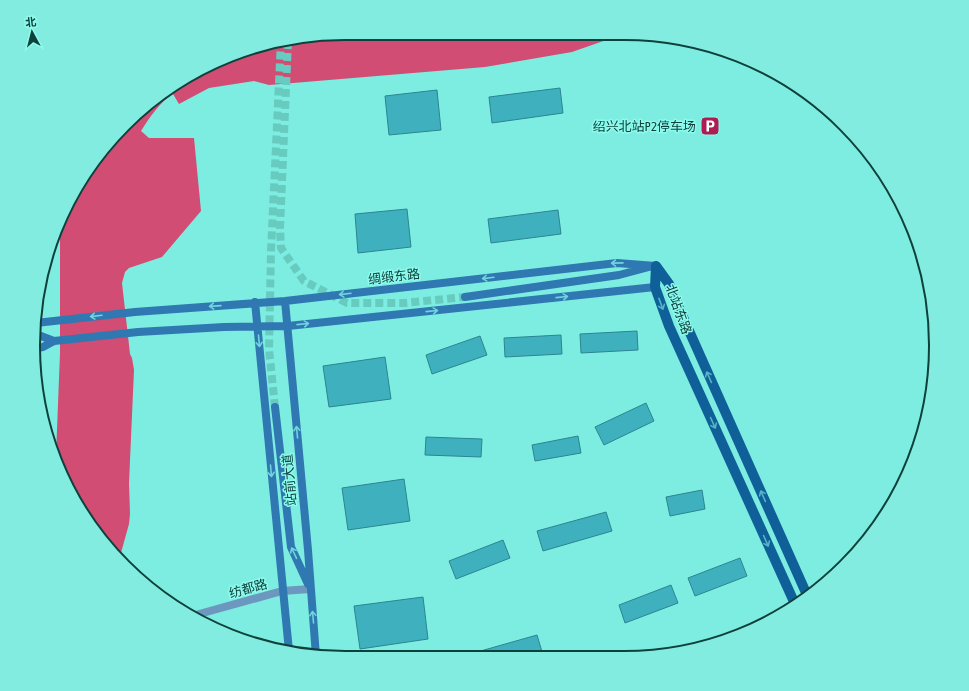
<svg xmlns="http://www.w3.org/2000/svg" width="969" height="691" font-family="'Asap Condensed','Noto Sans SC',sans-serif">
<style>
.water{fill:#d14d73}
.building{fill:#3fb1be;stroke:#2c8590}
.lines{fill:none;stroke-linecap:round;stroke-linejoin:round}
.secondary-tunnel{stroke:#68cbc0;stroke-width:8;stroke-dasharray:8 4;stroke-linecap:butt}
.minor{stroke:#6c98c0;stroke-width:8}
.secondary{stroke:#2f78b2;stroke-width:8}
.primary{stroke:#0f6098;stroke-width:10}
.oneway{stroke:#70d4dc}
.oneway2{stroke:#54b5c7}
.labels{text-anchor:middle;stroke-width:3;stroke-linejoin:round;paint-order:stroke}
.poi-label{font-size:13px;fill:#0f413c;stroke:#8cfbee;text-anchor:end}
.street-label{font-size:13px;fill:#0f413c;stroke:#8cfbee}
.rim{fill:none;stroke:#0f413c;stroke-width:2}
</style>
<rect width="100%" height="100%" fill="#7eede1"/>
<!-- water -->
<path class="water" d="M345,33L612,38L572,52L485,67L269,85L254,81L209,88L179,104L173,94C159,103 150,117 141,131L149,138H194L201,211L162,257L129,268L125,272L122,283L130,354L132,358L134,370L129,483L130,514L129,524L119,560L111,552L65,484L56,455L60,353V220L110,140L172,86L264,44Z"/>
<!-- building -->
<path class="building" d="M560,88L563,113L492,123L489,97Z
M437,90L441,130L389,135L385,96Z
M407,209L411,247L358,253L355,214Z
M558,210L561,234L491,243L488,219Z
M637,331L638,350L581,353L580,334Z
M561,335L562,354L505,357L504,338Z
M480,336L487,355L432,374L426,355Z
M385,357L391,399L329,407L323,366Z
M646,403L654,421L604,445L595,427Z
M578,436L581,453L535,461L532,445Z
M426,437L482,439L481,457L425,455Z
M404,479L410,521L348,530L342,488Z
M702,490L705,509L670,516L666,497Z
M606,512L612,531L543,551L537,531Z
M503,540L510,558L456,579L449,561Z
M740,558L747,576L695,596L688,578Z
M671,585L678,603L625,623L619,605Z
M423,597L428,639L360,649L354,606Z
M537,635L543,655L537,656H470V654Z"/>
<g class="lines">
<!-- secondary-tunnel -->
<path class="secondary-tunnel" d="M288,41L280,228L281,248L304,281L347,303H404L465,297
M275,407L269,349L271,251L281,41"/>
<!-- minor -->
<path class="minor" d="M192,616L282,591L310,589"/>
<!-- secondary -->
<path class="secondary" d="M465,297L619,275L649,267
M285,301L308,550L316,656
M255,302L289,651
M36,323L135,312L285,301L617,263L656,266
M37,336H41L54,341
M37,348L43,347L54,341L138,332L224,327L288,326L655,287
M275,407L291,547L308,584"/>
<!-- primary -->
<path class="primary" d="M656,266L655,287L669,326L795,604
M656,266L669,284L678,306L807,595"/>
</g>
<!-- one-way arrows -->
<defs><path id="oneway-shaft" d="M-6 0H5M1.5-3L5.5 0L1.5 3" fill="none" stroke-width="1.6" stroke-linecap="round" stroke-linejoin="round"/></defs>
<g class="oneway">
<use href="#oneway-shaft" transform="translate(617 263) rotate(179)"/>
<use href="#oneway-shaft" transform="translate(488 278) rotate(173)"/>
<use href="#oneway-shaft" transform="translate(345 294) rotate(173)"/>
<use href="#oneway-shaft" transform="translate(562 297) rotate(-6)"/>
<use href="#oneway-shaft" transform="translate(215 306) rotate(176)"/>
<use href="#oneway-shaft" transform="translate(432 311) rotate(-6)"/>
<use href="#oneway-shaft" transform="translate(96 316) rotate(173)"/>
<use href="#oneway-shaft" transform="translate(303 324) rotate(-6)"/>
<use href="#oneway-shaft" transform="translate(259 341) rotate(85)"/>
<use href="#oneway-shaft" transform="translate(297 432) rotate(-95)"/>
<use href="#oneway-shaft" transform="translate(271 471) rotate(85)"/>
<use href="#oneway-shaft" transform="translate(294 553) rotate(-115)"/>
<use href="#oneway-shaft" transform="translate(313 617) rotate(-95)"/>
</g>
<g class="oneway2">
<use href="#oneway-shaft" transform="translate(661 304) rotate(70)"/>
<use href="#oneway-shaft" transform="translate(709 377) rotate(-114)"/>
<use href="#oneway-shaft" transform="translate(713 423) rotate(66)"/>
<use href="#oneway-shaft" transform="translate(763 496) rotate(-114)"/>
<use href="#oneway-shaft" transform="translate(766 541) rotate(66)"/>
</g>
<!-- icons -->
<defs>
<g id="parking-square" transform="scale(1)"><rect x="-9" y="-9" width="18" height="18" rx="4" fill="#ad1d51" stroke="#8cfbee"/><path d="M-3.5-5.5H1a3.5 3.5 0 0 1 0 7H-1V5.5H-3.5ZM-1-3.4V-.6H.8a1.4 1.4 0 0 0 0-2.8Z" fill="#fff"/></g>
</defs>
<g fill-rule="evenodd">
<use href="#parking-square" x="710" y="126"/>
</g>
<g class="labels">
<!-- poi labels -->
<g class="poi-label">
<text x="696" y="131">绍兴北站P2停车场</text>
</g>
<!-- street labels -->
<g class="street-label">
<text transform="translate(394 276) rotate(-7)" y="5">绸缎东路</text>
<text transform="translate(679 309) rotate(70)" y="5">北站东路</text>
<text transform="translate(289 480) rotate(-95)" y="5">站前大道</text>
<text transform="translate(248 588) rotate(-15)" y="5">纺都路</text>
</g>
</g>
<!-- crop -->
<path d="M0 0H969V691H0ZM345 40H624A305 305 0 0 1 929 345V346A305 305 0 0 1 624 651H345A305 305 0 0 1 40 346V345A305 305 0 0 1 345 40Z" fill="#82ece0" fill-rule="evenodd"/>
<path class="rim" d="M345 40H624A305 305 0 0 1 929 345V346A305 305 0 0 1 624 651H345A305 305 0 0 1 40 346V345A305 305 0 0 1 345 40Z"/>
<!-- north arrow -->
<g transform="translate(32 32) rotate(353)" stroke="#8cfbee" stroke-width="3" paint-order="stroke">
<path d="M0-3L7 15L0 10L-7 15Z" fill="#0f413c"/>
<text y="-6" font-size="11" font-weight="bold" text-anchor="middle" fill="#0f413c">北</text>
</g>
</svg>
